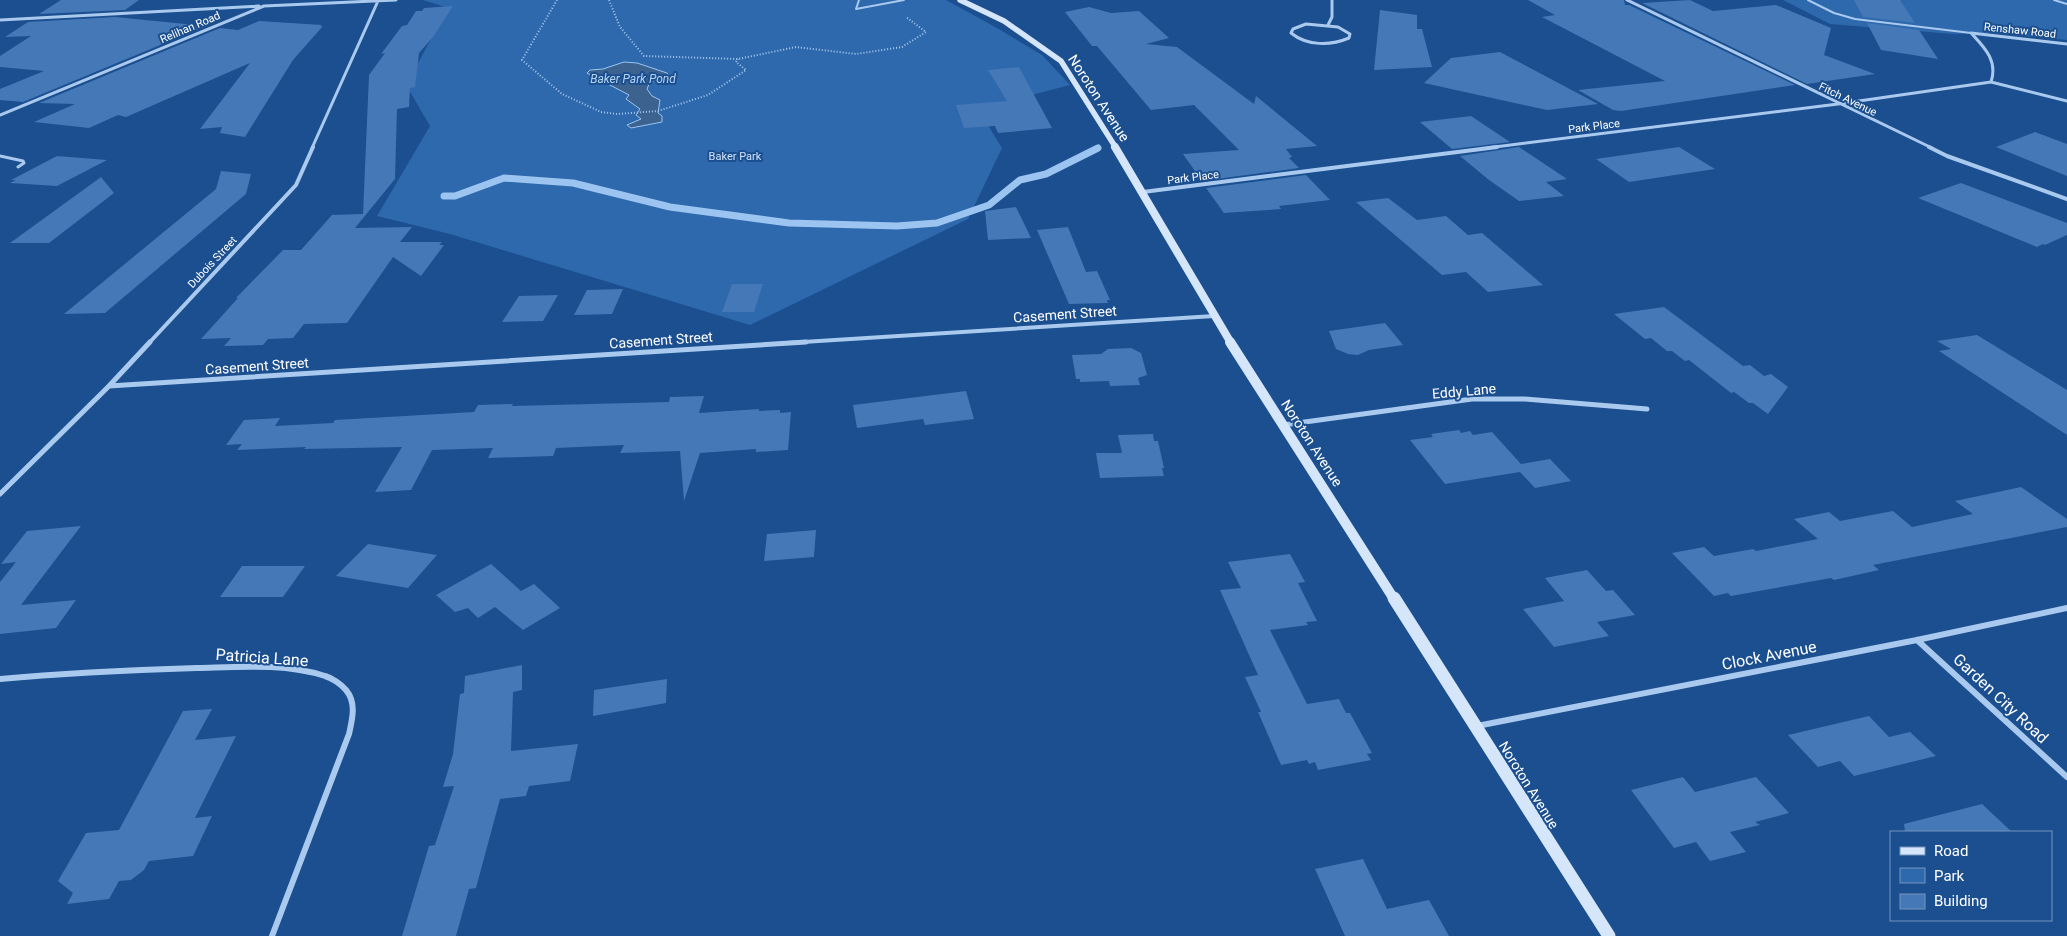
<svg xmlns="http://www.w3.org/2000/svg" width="2067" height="936" font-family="Roboto,sans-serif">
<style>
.green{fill:#2e69ad}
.water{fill:#3c6290;stroke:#9cc4f0}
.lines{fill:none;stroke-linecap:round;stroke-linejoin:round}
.stream{stroke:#9cc4f0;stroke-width:7}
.building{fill:#4478b7}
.path{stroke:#a9c9ee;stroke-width:2;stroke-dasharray:1 2;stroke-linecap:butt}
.service-far1{stroke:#a9c9ee;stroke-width:2}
.service{stroke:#a9c9ee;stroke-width:3}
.minor-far3{stroke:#a9c9ee;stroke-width:3}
.minor-far2{stroke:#a9c9ee;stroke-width:4}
.minor-far1{stroke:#a9c9ee;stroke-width:5}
.minor{stroke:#a9c9ee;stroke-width:6}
.secondary-far3{stroke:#d6e6fa;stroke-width:5.5}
.secondary-far2{stroke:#d6e6fa;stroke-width:8}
.secondary-far1{stroke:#d6e6fa;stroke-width:10}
.secondary{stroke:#d6e6fa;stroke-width:13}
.labels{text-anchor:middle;stroke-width:4;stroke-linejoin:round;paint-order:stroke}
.far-street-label{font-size:11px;fill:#fff;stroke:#1b4f8f}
.far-park-label{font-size:11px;fill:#cfe3fa;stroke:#1b4f8f}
.far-water-label{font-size:12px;font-style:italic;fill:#b5d3f5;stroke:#1b4f8f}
.street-label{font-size:14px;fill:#fff;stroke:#1b4f8f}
.near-street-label{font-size:16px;fill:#fff;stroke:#1b4f8f}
</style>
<rect width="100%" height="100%" fill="#1b4f8f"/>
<!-- green -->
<path class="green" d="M423,0H946L997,28L1042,55L1070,85L978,109L1002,148L968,219L750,325L450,234L377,216L430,126L406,85L448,8Z
M1783,0H2067V40L1991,33L1953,34L1830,24Z"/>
<!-- water -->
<path class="water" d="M624,62L637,63L667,73L669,76L650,82L647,89L652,96L660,100L658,113L662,116V122L631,128L627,125L641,119L636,115L640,109L626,99L629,95L587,73L590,70L603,69Z"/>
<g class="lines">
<!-- stream -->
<path class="stream" d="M444,196H455L504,178L573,183L670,207L789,223L897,226L937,223L989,205L1020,180L1046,174L1098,148"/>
</g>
<!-- building -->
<path class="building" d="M61,0H139L125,10L39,14Z
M1528,0H1624L1625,5H1629L1795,85L1621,111L1613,110L1578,90L1665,81L1542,17L1555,15Z
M1690,0L1713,11L1776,5L1831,28L1824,55L1875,74L1807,84L1642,3Z
M1854,0H1900L1915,23L1863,17Z
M453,6L433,37L419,53L415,87L410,88L409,107L397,109L395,179L355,228L412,227L400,242H442L439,245H444L421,276L393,257L347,323L304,324L293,338L268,339L263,345L224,346L231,338L201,339L238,298H236L283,250H301L332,215L363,214L369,75L385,53L381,54L402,26L407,25L416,11H422L424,8Z
M1089,7L1111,13L1139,11L1169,38L1146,44L1177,47L1254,104L1256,96L1317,146L1286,149L1292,157L1289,158L1299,168L1202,181L1183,154L1239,150L1194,105L1151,110L1097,46H1092L1065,12Z
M1380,10L1417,15V29H1422L1432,67L1374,70Z
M115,17L206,26L23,102L0,100V89L44,71L0,67V56L31,36L5,37L28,22Z
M259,21L322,25L320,27L323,26L293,60L245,137L220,133L222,127L200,129L250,63L126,117L118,115L89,128L34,122L75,104L39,103L220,28L238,30Z
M1867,23L1919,30L1938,59L1881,50Z
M1500,52L1598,104L1547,110L1424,83L1451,58Z
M1019,67L1052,128L998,133L995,126L964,128L956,105L1007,101L988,70Z
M1471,116L1510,142L1452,149L1420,122Z
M2035,132L2067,144V176L1996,147Z
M1519,147L1567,179L1546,182L1564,196L1519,201L1489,180L1460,156Z
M1679,147L1715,169L1629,182L1596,159Z
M57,156L107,160L57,186L10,183L16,180H11Z
M221,171L251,174L246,194L105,313L64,314L216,189Z
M1306,175L1330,200L1279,206L1281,209L1224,213L1206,188Z
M101,177L114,193L49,243H10Z
M1961,183L2067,223V235L2045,245L2043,244L2037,247L1918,198Z
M1388,198L1417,220L1446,216L1468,235L1482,233L1543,285L1488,292L1466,272L1442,275L1356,202Z
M1016,207L1031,238L988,240L985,211Z
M1068,227L1086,272L1097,271L1110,300H1107L1108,303L1069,304L1037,230Z
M732,284H763L754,312H722Z
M623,289L612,314L574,315L587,290Z
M558,295L543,321L502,322L519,296Z
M1664,307L1743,366L1750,365L1764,376L1771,374L1788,387L1768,414L1753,403H1749L1734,392L1731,393L1689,360L1685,361L1672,351H1667L1651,338L1645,339L1614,314Z
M1385,323L1403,345L1369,350L1358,355L1348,354L1336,349L1329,331Z
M1977,335L2067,390V435L1939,351L1951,349L1937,341Z
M1131,348L1141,353L1147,375L1138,378L1140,385L1110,386L1109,381L1080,382V379H1076L1072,355L1101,354L1108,349Z
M966,391L974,419L925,425L923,419L857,428L853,405Z
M704,396L699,413L759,409V411L780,410V413L791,412L788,450L756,452V449L700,453L684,501L680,451L620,453L624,445L556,448L553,456L488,458L493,448L432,450L411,490L375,492L402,447L304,449L306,447L237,450L242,444L226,445L244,420L280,418L275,426L333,423L335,420L474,412L478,405L513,404L512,406L669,402L670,397Z
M1459,430L1461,433L1470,431L1473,435L1492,432L1521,464L1550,459L1571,481L1535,488L1520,472L1445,484L1410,440L1433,437L1431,434Z
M1153,434L1154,441H1158L1164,468H1162L1164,476L1100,478L1096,453H1122L1118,435Z
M2021,487L2067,519V527L1873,565L1879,570L1834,580L1831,578L1731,596L1728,593L1714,596L1672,553L1704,547L1714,556L1753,549L1756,551L1818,539L1794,519L1829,512L1840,521L1893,511L1912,527L1973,514L1955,501Z
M81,526L21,605L76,600L56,628L0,634V582L16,562L1,564L27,531Z
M816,530L814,557L764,561L767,534Z
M368,544L437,555L408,588L336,576Z
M1290,554L1305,582L1298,583L1317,621L1306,622L1308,625L1270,630L1307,704L1339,699L1346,713H1350L1372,753L1367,754L1371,760L1318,770L1315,762L1309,764L1307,760L1281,765L1258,712H1261L1245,677L1258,675L1220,590L1241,588L1228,562Z
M491,564L521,591L534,584L560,608L523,630L495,607L478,618L468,608L455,612L436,595Z
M242,566H305L283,597H220Z
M1587,570L1606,591L1613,590L1635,615L1597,622L1609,636L1554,647L1523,609L1564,601L1545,578Z
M522,665V690L513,692L511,751L578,744L570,781L529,786L526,796L500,799L476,888L469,889L456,936H402L429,846L435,845L454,786L443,787L453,754L460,694L464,693L465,676Z
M667,679L666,703L593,716L594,690Z
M212,709L195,740L236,736L195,818L212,816L193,856L149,861L144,870L131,880L119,881L109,899L67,904L73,893L58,881L86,833L119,830L183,711Z
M1869,716L1889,737L1910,732L1936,756L1854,776L1840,761L1818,767L1788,735Z
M1683,777L1695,792L1756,777L1789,813L1755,822L1760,825L1730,832L1746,852L1710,861L1696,842L1674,848L1631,790Z
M1982,804L2012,832H1905L1904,824Z
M1363,859L1387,909L1429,900L1449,936H1345L1315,869Z"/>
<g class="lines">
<!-- path -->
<path class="path" d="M557,0L522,60L562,94L601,112L617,114L658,111L708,95L746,70L736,62L738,59
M609,0L620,27L644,56L738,59L796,47L856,54L902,47L926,32L906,17"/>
<!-- service-far1 -->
<path class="service-far1" d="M859,0L856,9L904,0
M1808,0L1834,13L1855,19L1971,33
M2054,0L2067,4"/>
<!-- service -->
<path class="service" d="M0,156L23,161L24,163L18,167"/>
<!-- minor-far3 -->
<path class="minor-far3" d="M1627,0L1932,148
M0,20L259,6
M1306,24L1338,27L1350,34L1349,38C1330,46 1307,46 1291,33L1293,29Z
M1328,25L1332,17V0
M1971,33L2067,44
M1972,34C1985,48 1998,61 1991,82
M0,115L264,6L396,0
M312,148L378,1
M1487,148L1838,104L1991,82L2067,101"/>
<!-- minor-far2 -->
<path class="minor-far2" d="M1929,147L1947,156L2067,199
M1143,192L1497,147
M149,343L296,185L313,147
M787,343L1214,316"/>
<!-- minor-far1 -->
<path class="minor-far1" d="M109,386L806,342
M1283,425L1472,399H1525L1647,409
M0,494L109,386L150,342"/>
<!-- minor -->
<path class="minor" d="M1917,640L2067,777
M0,679C65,673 131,670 197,668C238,667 284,663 325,676C332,678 341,684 346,690C357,703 352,720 349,734L272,936
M1477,726L1917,640L2067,608"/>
<!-- secondary-far3 -->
<path class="secondary-far3" d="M960,0L1004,21L1061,61L1116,148"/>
<!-- secondary-far2 -->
<path class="secondary-far2" d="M1115,147L1231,343"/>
<!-- secondary-far1 -->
<path class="secondary-far1" d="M1230,342L1394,599"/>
<!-- secondary -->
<path class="secondary" d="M1394,598L1609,936"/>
</g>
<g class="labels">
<!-- far-street labels -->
<g class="far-street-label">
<text transform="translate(190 27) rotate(-23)" y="4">Relihan Road</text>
<text transform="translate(2020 30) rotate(6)" y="4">Renshaw Road</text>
<text transform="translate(1848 99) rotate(26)" y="4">Fitch Avenue</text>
<text transform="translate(1594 126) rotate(-7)" y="4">Park Place</text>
<text transform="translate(1193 177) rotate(-7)" y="4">Park Place</text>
<text transform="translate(212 262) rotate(-47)" y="4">Dubois Street</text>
</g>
<!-- far-park labels -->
<g class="far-park-label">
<text x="735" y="160">Baker Park</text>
</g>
<!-- far-water labels -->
<g class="far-water-label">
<text x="633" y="83">Baker Park Pond</text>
</g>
<!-- street labels -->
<g class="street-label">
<text transform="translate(1099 98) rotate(57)" y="5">Noroton Avenue</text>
<text transform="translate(1065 314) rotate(-4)" y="5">Casement Street</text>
<text transform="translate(661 340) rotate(-4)" y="5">Casement Street</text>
<text transform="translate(257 366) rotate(-4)" y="5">Casement Street</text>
<text transform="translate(1464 391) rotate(-5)" y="5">Eddy Lane</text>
<text transform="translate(1312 443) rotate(57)" y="5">Noroton Avenue</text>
<text transform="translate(1529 785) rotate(58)" y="5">Noroton Avenue</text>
</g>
<!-- near-street labels -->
<g class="near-street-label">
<text transform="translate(1769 655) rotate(-11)" y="6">Clock Avenue</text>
<text transform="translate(262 657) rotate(4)" y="6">Patricia Lane</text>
<text transform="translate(2001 698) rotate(43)" y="6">Garden City Road</text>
</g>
</g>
<!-- legend -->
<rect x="1890" y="831" width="162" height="90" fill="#1b4f8f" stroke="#7695bc"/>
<rect x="1900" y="847" width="25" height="8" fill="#d6e6fa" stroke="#7695bc"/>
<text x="1934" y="856" font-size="15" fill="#ffffff">Road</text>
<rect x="1900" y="868" width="25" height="15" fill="#2e69ad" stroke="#7695bc"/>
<text x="1934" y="881" font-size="15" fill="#ffffff">Park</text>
<rect x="1900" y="894" width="25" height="15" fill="#4478b7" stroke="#7695bc"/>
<text x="1934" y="906" font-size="15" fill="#ffffff">Building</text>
</svg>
